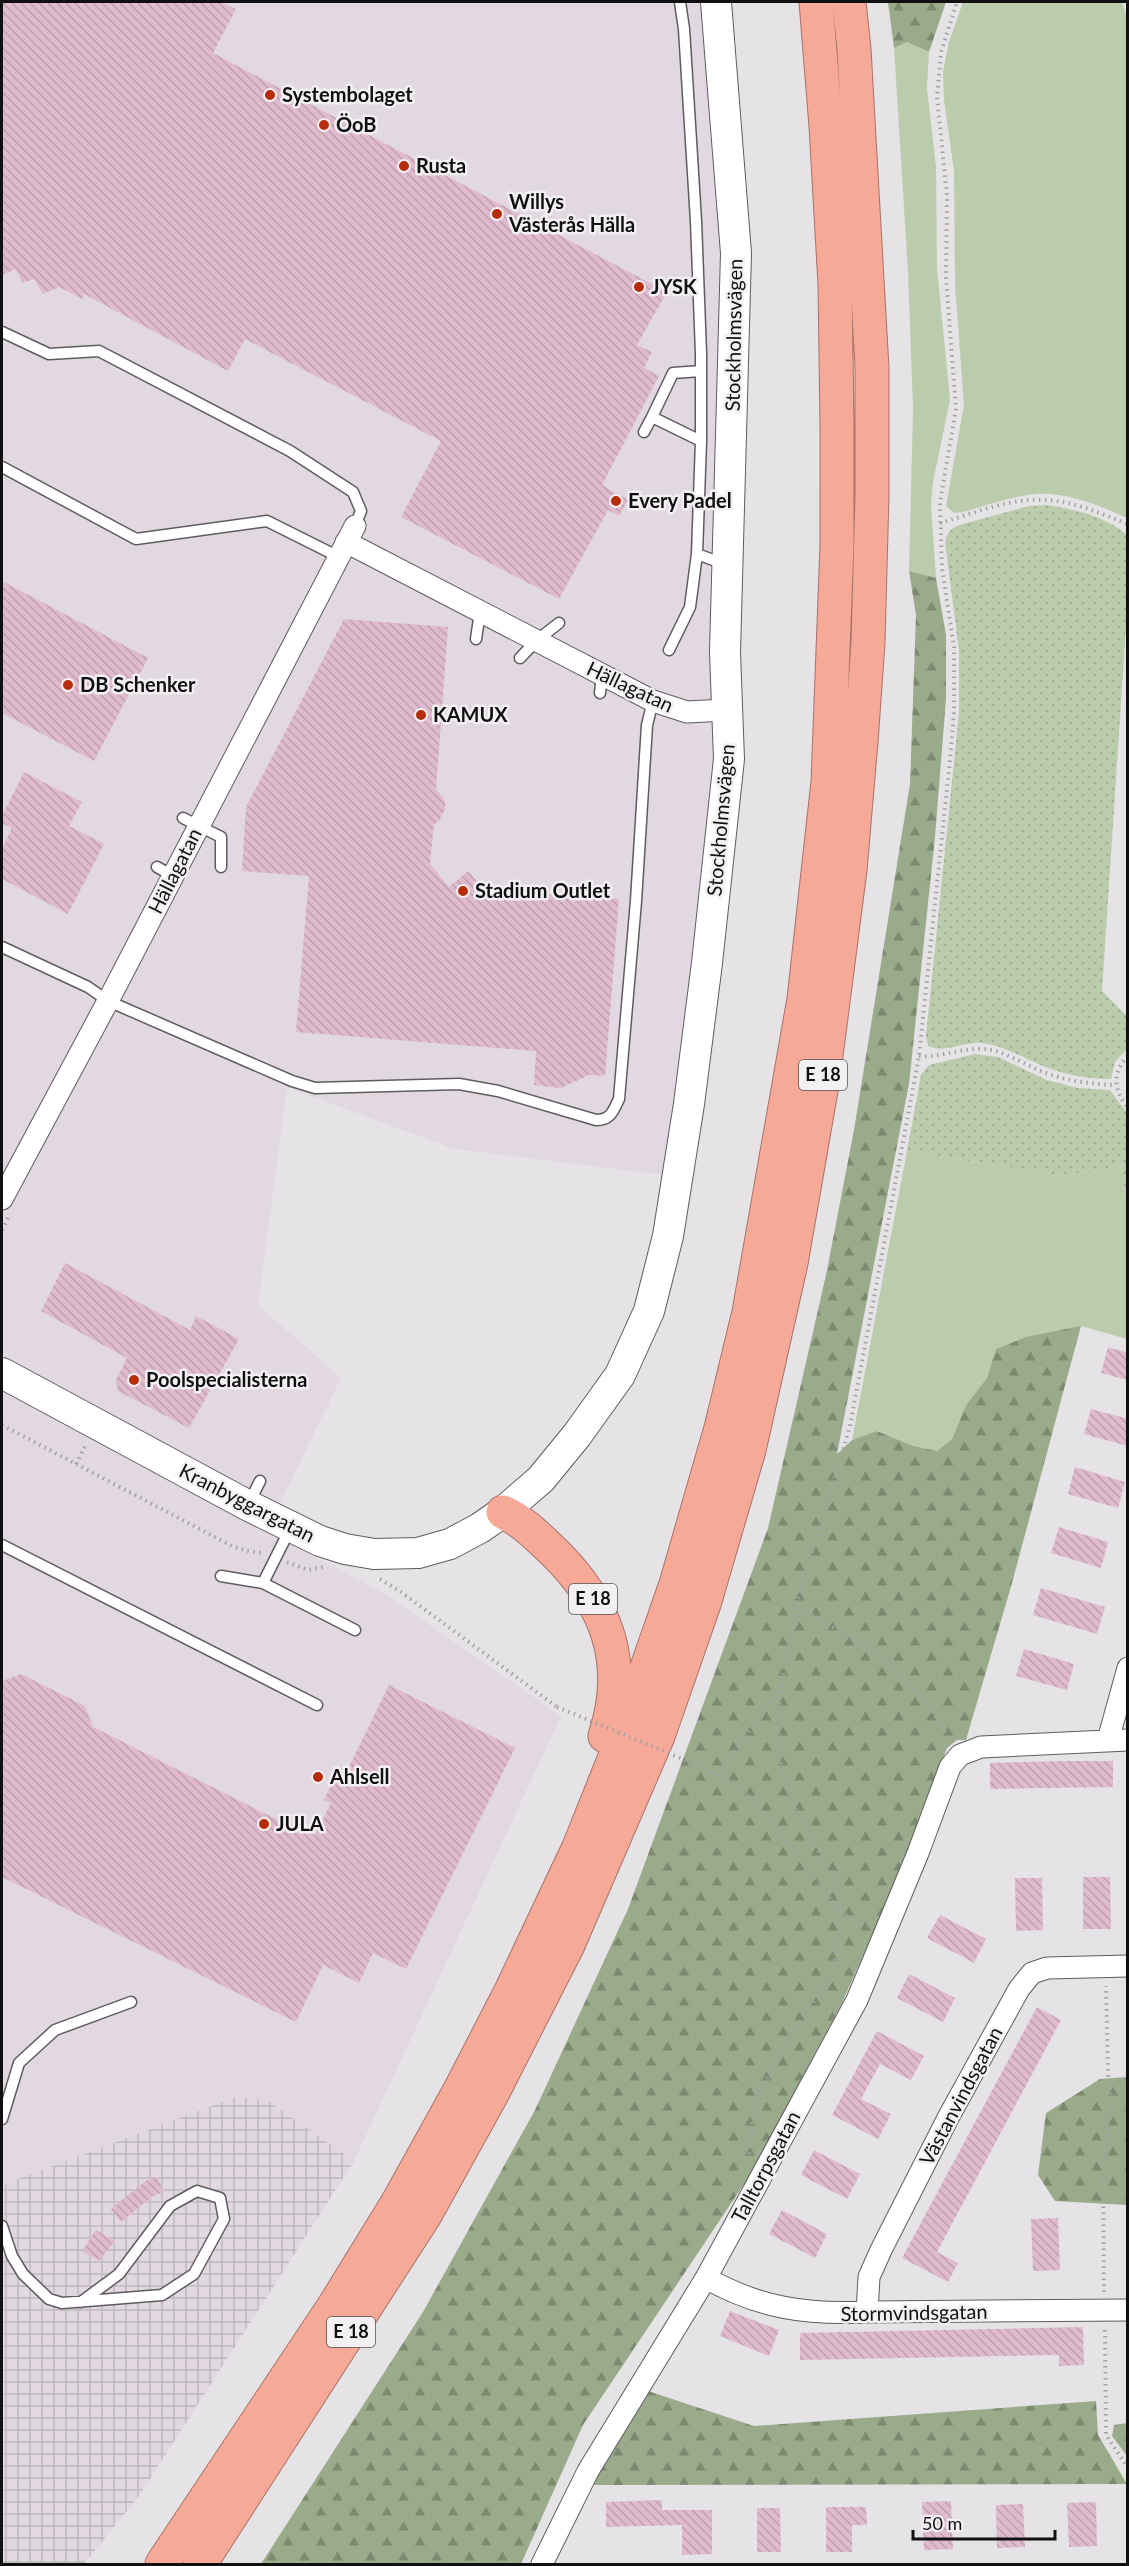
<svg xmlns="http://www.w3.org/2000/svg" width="1129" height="2566" font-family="Lato,sans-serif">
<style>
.built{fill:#e1d8e1}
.industrial{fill:url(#industrial-grid)}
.green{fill:#bbccac}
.forest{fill:url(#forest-firs)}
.park{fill:url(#park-dots)}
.building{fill:url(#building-back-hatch)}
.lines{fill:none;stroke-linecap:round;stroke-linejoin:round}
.lane-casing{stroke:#5f5c5f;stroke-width:13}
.street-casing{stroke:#5f5c5f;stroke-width:23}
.secondary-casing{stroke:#5f5c5f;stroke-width:32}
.highway-casing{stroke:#a67369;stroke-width:35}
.path{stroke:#a4a1a4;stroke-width:4;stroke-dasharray:1.5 4.5;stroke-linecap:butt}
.lane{stroke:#fff;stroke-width:10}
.street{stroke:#fff;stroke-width:21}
.secondary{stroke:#fff;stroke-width:30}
.highway{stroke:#f7a998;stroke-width:33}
.path-bridge{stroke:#a4a1a4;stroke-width:4;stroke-dasharray:1.5 4.5;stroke-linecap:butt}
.poi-dot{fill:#b72c0a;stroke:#f3f0f3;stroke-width:2}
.labels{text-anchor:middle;stroke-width:5;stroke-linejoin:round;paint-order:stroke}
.shield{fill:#f3f0f3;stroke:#555355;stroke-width:1.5}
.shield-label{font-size:18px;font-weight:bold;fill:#111011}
.poi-label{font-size:20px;font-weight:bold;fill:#111011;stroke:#f3f0f3;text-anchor:start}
.street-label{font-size:20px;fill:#111011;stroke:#f3f0f3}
</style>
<defs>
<pattern id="industrial-grid" width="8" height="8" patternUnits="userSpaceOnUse" patternTransform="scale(1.5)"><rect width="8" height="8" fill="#e1d8e1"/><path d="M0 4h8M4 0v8" fill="none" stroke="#c0b8c0"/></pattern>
<pattern id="forest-firs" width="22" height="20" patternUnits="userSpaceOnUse" patternTransform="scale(1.5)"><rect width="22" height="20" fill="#9aab8b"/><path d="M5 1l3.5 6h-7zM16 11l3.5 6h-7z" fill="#7c8a70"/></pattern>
<pattern id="park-dots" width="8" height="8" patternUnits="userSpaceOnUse" patternTransform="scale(1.5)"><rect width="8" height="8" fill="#bbccac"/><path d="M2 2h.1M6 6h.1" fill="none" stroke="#a0ae93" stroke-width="1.8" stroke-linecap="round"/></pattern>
<pattern id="building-back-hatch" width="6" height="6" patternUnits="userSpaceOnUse" patternTransform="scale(1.5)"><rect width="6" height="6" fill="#e0bbce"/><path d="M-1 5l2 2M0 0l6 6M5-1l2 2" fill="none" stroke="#bfa0b0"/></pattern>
</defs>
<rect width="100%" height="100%" fill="#e6e3e6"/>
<!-- built -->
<path class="built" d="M2,2H703L716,146L724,359L714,754L682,1077L666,1175L454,1149L287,1087L258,1305L341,1378L266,1532L382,1592L561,1716L354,2161L267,2100L235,2097L2,2185Z"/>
<!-- industrial -->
<path class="industrial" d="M235,2097L267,2100L354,2161L139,2496L84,2564H2V2185Z"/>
<!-- green -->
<path class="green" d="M963,2H1122L1127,17V518C1101,506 1066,492 1036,494C1013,496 986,506 963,512L954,513L946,506L964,405L955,285L954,171L944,100L943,71L949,42Z
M907,42L929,52L927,88L936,167L937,268L950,400L933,482L931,504L936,578L909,571L913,410L908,272L894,48Z
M907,1151L1058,1175L1101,1171L1120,1163L1125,1194L1128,1195L1127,1339L1081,1326L997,1349L987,1378L966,1405L952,1439L937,1451L914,1446L878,1431L852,1440Z"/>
<!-- forest -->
<path class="forest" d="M888,2H946L929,52L907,42L894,48Z
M909,571L936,578L946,635V699L935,837L909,1084L837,1454L852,1440L877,1431L914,1446L937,1451L952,1439L966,1405L987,1378L996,1349L1026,1337L1081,1326L1012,1583L966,1740H957L947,1748L909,1851L842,2003L752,2172L583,2425L521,2564H261L423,2312L535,2110L628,1909L768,1528L826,1275L854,1130L910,784L916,615Z
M1127,2077V2205L1055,2201L1038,2175L1046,2113L1100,2079Z
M648,2391L754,2426L1096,2401L1098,2435L1127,2484L589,2485Z
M1127,2423H1128L1127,2456L1112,2436L1114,2425Z"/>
<!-- park -->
<path class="park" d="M1048,505C1076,510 1106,516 1127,535V612L1102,991L1127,1016L1128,1048L1115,1062L1111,1079C1087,1079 1065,1075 1043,1066C1023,1058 1004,1046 982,1043C963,1041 945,1054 928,1046L926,1036L959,712V651L945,542C947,531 953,527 963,524L1029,506Z
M975,1054L998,1057L1047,1080L1078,1088L1110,1090L1127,1113V1195L1125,1194L1120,1163L1101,1171L1058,1175L907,1151L921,1075L929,1065Z"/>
<!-- building -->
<path class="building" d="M2,2H220L236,9L213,53L667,292L637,345L652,352L644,368L659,376L602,485L628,500L619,516L608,510L559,599L401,517L441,441L245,339L228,371L84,294L82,299L59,287L43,294L34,279L22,283L16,269L2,275Z
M2,581L148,658L94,761L2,713Z
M344,619L448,627L436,789L445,801V809L439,821L434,824L430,864L449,887L468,871L483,889L619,899L605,1076L589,1075L561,1088L534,1085L536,1051L296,1032L309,876L242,871L246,807Z
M24,772L82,802L69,826L104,844L68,914L2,879V849L12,828L2,823V816Z
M65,1263L190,1330L196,1316L239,1339L189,1428L118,1391L116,1380L127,1358L41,1311Z
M1108,1347L1128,1353V1380L1101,1373Z
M1091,1409L1128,1419V1446L1084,1434Z
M1075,1467L1125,1482L1118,1508L1068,1494Z
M1059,1527L1108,1542L1101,1568L1051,1553Z
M1041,1588L1105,1607L1097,1634L1033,1615Z
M1024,1649L1074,1664L1067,1690L1016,1676Z
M21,1674L85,1706L93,1727L286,1824L288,1821L315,1835L331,1803L324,1800L340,1767L347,1771L389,1685L515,1748L406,1969L373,1953L359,1983L323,1965L296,2022L2,1877V1681Z
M1062,1761H1113V1787L990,1789V1763Z
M1083,1877H1110L1111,1929H1083Z
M1015,1878H1042L1043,1930L1016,1931Z
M940,1915L986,1939L974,1963L927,1938Z
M909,1974L955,1998L943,2022L897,1998Z
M1037,2007L1061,2020L937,2252L958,2263L948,2282L902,2258Z
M877,2031L924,2056L911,2080L880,2064L861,2099L891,2114L878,2139L832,2115Z
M814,2150L860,2174L847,2199L801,2175Z
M157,2177L164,2192L153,2196L121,2222L111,2209L147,2180Z
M782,2210L827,2234L815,2258L769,2234Z
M1058,2218L1060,2270L1033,2271L1031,2219Z
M96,2230L115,2241L99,2261L82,2251Z
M730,2311L779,2330L769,2356L720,2336Z
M1083,2327L1084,2365L1059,2366V2355L800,2360V2333Z
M662,2500V2510H712V2554L682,2555V2525L606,2527V2502Z
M951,2501L953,2549L924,2550L922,2502Z
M1096,2502L1097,2546L1069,2547L1067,2503Z
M1023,2504L1025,2547L997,2548L996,2505Z
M826,2507H866L867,2525H852V2552H826Z
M757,2508H780L781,2552H757Z"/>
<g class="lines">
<!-- lane casing -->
<g class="lane-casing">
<path id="lane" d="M2,332L49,354L99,351L290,451L353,492L361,511L355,526
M644,432L652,417
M701,441L652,417L673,373L701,371
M2,467L136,539L267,521L339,557
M697,554L724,564
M476,639L480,612
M669,650L690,607L697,554L701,441V353L696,221L684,29L680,2
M520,658L536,641L559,623
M600,693L602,675
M183,818L221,837V867
M157,867L173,876
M2,947L88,987L108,1001L292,1081L315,1088L459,1084L498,1091L596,1120C611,1120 613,1111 619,1099L636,901L647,725L653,701
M248,1505L260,1481
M2,1545L317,1705
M221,1576L263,1583L355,1630
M263,1583L291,1527
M2,2119L19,2063L55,2030L131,2002
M2,2226L12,2256L23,2274L49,2299L62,2303L162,2295L194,2274L224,2219L220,2198L197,2191L170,2206L119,2274L81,2302"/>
</g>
<!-- street casing -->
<g class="street-casing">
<path id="street" d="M346,542L653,701L687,712L726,710
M2,1199L108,1001L355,526
M1108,1740L1128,1668
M706,2278C759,2308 807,2315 867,2312L1128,2310
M867,2312L869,2277L881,2250L949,2116L1019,1989L1032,1973L1047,1968L1128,1966
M542,2564L588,2471L706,2278L857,2000L918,1853L950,1767L960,1755L981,1747L1128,1740"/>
</g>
<!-- secondary casing -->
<g class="secondary-casing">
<path id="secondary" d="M2,1373L247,1505L320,1541L345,1549L374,1554L418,1553L450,1544L480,1528L503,1512L541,1479L577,1435L620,1375L649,1311L668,1236L689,1104L707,963L729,759L725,652L736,253L716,2"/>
</g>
<!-- highway casing -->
<g class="highway-casing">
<path id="highway" d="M503,1512C524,1522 537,1536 554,1552C607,1604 629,1663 605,1736
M162,2564L334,2306L398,2202L460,2090L511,1991L579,1847L621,1742L676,1584L721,1428L749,1312L804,999L828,782L837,545V425L835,285L826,126L816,2
M200,2564L425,2215L492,2094L568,1945L658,1736L704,1604L749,1450L791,1263L823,1079L850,870L861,742L868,643L872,495V368L854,49L849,2"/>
</g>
<!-- path -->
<path class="path" d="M940,523C975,513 1012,497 1048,500C1075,502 1102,514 1128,524
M919,1056C944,1058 966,1045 992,1050C1009,1054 1026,1065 1043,1072C1066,1081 1090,1084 1115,1085
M1128,1056C1111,1073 1114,1091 1128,1108
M2,1230L8,1218
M2,1425L232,1546L247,1551L263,1553
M76,1464L87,1443
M287,1562L308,1570L323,1567
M380,1579L401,1592L557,1707
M796,1606L884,1657L929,1707L951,1741
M690,1762L735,1784L751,1798L841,1912L867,1927
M717,1776L781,1686
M749,2154L753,2114L758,2097L783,2046L830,1978L837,1951L841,1912L840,1890L796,1809L785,1780L778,1752L781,1686L796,1606L850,1426L919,1056L950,760L954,713V647L942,568L940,502L956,409L946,278L947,195L937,97L941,52L957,2
M1104,2292L1103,2167L1111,2100L1108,2073L1106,1986
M1105,2330L1106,2435L1128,2468"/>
<!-- lane -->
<use href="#lane" class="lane"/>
<!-- street -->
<use href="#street" class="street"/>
<!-- secondary -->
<use href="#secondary" class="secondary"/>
<!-- highway -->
<use href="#highway" class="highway"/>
<!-- path-bridge -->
<path class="path-bridge" d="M557,1707L690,1762"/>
</g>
<!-- markers -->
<g class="poi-dot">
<circle cx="270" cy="95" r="6"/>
<circle cx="324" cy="125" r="6"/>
<circle cx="404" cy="166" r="6"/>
<circle cx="497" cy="214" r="6"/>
<circle cx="639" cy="287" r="6"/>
<circle cx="616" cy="501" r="6"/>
<circle cx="68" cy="685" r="6"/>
<circle cx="421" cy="715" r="6"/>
<circle cx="463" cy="891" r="6"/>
<circle cx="134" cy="1380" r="6"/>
<circle cx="318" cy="1777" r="6"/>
<circle cx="264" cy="1824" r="6"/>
</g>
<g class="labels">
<!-- shield labels -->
<g class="shield">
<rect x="799" y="1060" width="48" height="30" rx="4.5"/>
<rect x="569" y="1584" width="48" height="30" rx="4.5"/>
<rect x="327" y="2317" width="48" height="30" rx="4.5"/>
</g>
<g class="shield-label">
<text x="823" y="1081">E 18</text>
<text x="593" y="1605">E 18</text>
<text x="351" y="2338">E 18</text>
</g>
<!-- poi labels -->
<g class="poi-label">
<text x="282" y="102">Systembolaget</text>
<text x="336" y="132">ÖoB</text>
<text x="416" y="173">Rusta</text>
<text x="509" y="209">Willys<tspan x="509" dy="23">Västerås Hälla</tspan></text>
<text x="651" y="294">JYSK</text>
<text x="628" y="508">Every Padel</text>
<text x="80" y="692">DB Schenker</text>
<text x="433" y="722">KAMUX</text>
<text x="475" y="898">Stadium Outlet</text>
<text x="146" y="1387">Poolspecialisterna</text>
<text x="330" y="1784">Ahlsell</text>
<text x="276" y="1831">JULA</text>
</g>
<!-- street labels -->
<g class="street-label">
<text transform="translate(734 335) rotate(-89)" y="7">Stockholmsvägen</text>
<text transform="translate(630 687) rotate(25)" y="7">Hällagatan</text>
<text transform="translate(721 820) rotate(-85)" y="7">Stockholmsvägen</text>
<text transform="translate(175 871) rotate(-63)" y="7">Hällagatan</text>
<text transform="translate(247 1503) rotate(27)" y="7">Kranbyggargatan</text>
<text transform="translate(961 2096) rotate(-62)" y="7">Västanvindsgatan</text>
<text transform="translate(766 2167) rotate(-62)" y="7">Talltorpsgatan</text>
<text transform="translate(914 2313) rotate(-1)" y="7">Stormvindsgatan</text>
</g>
</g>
<!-- border -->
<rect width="1129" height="2566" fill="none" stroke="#111011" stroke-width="6"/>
<!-- scale -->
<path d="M913 2530v9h142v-9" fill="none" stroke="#111011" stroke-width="3"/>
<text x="922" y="2530" font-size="18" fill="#111011" stroke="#f3f0f3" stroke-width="4.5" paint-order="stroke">50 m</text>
</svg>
